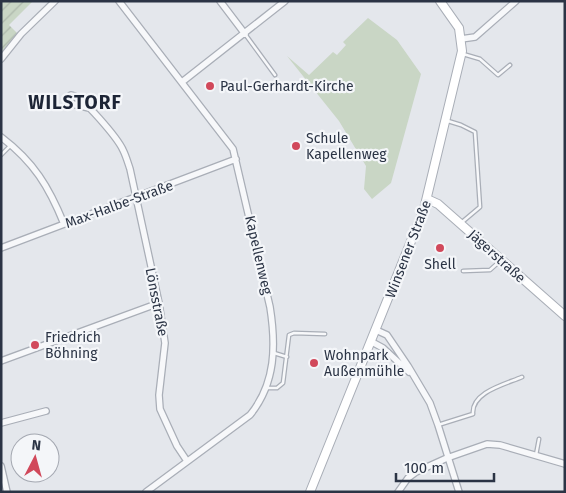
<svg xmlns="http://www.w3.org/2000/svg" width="566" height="493" font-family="'Fira Sans',sans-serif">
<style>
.park{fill:#c9d6c5}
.garden{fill:url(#garden-furrows)}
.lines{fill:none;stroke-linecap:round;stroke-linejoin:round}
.lane-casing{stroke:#a9aeb7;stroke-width:5}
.street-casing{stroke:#a9aeb7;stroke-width:8}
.secondary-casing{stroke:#a9aeb7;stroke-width:10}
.lane{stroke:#f7f8fa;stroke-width:2.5}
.street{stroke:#f7f8fa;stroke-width:5.5}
.secondary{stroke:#fff;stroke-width:8}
.poi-dot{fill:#d1495b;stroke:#f4f6f9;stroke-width:2}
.labels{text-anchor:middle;stroke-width:4.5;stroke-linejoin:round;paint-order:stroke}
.poi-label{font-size:14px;fill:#2b3445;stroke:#f4f6f9;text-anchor:start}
.street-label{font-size:14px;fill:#2b3445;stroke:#f4f6f9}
.district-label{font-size:19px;font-weight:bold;letter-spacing:1px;fill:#1d2536;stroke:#f4f6f9}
</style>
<defs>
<pattern id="garden-furrows" width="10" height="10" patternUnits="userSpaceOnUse" patternTransform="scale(1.25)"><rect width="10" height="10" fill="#c9d6c5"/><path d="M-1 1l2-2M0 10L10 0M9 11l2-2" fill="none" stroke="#adb8ab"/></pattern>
</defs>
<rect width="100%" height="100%" fill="#e4e7ec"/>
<!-- park -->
<path class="park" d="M368,18L397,40L421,74L391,183L372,199L364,189L366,166L339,121L287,56L309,75L333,52L337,55L346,45L343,42Z"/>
<!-- garden -->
<path class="garden" d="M1,1H33L9,25L17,33L1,53Z"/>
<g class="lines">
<!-- lane casing -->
<g class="lane-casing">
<path id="lane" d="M245,34L275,75
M463,54L480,59L498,75L510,65
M448,121L461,125L475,132L480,207L461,223
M1,155L10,146
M463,271L490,270L500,261
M274,353L287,357
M267,388H277L283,383L289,335L294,333L325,334
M438,425L473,414C471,392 506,384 522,377
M536,455L539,439"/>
</g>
<!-- street casing -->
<g class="street-casing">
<path id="street" d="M119,1L233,149L270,307C276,345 276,383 250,415L146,492
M220,1L245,34
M461,39L475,37L516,1
M1,59L21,34L55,1
M182,82L285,1
M89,108L68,103L67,98L71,95C82,95 118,139 123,150C126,156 128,163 130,169L159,303L165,343L159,395L160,409L177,446L187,461
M1,137C34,162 49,187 64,224
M1,248L236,159
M376,330L387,335L408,366L430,403L438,425L459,492
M372,342L383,348L409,372
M1,361L159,303
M1,423L46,411
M1,466L7,492
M398,492L408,478L416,472L447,458L487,444L500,445L565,464"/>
</g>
<!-- secondary casing -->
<g class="secondary-casing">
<path id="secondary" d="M427,199L438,204L565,316
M310,492L424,209L462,51L459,28L440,1"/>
</g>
<!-- lane -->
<use href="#lane" class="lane"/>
<!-- street -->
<use href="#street" class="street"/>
<!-- secondary -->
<use href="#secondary" class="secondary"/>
</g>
<!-- markers -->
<g class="poi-dot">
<circle cx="210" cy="86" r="5"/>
<circle cx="296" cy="146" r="5"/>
<circle cx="440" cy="248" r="5"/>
<circle cx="35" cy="345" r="5"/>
<circle cx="314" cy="363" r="5"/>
</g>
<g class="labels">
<!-- poi labels -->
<g class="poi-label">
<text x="220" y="91">Paul-Gerhardt-Kirche</text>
<text x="306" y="143">Schule<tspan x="306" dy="16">Kapellenweg</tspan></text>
<text x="440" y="269" text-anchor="middle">Shell</text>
<text x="45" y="342">Friedrich<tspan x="45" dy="16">Böhning</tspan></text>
<text x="324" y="360">Wohnpark<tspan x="324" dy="16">Außenmühle</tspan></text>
</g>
<!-- street labels -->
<g class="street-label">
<text transform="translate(119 204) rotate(-20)" y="5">Max-Halbe-Straße</text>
<text transform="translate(408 249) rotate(-69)" y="5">Winsener Straße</text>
<text transform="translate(259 255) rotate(77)" y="5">Kapellenweg</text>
<text transform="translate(497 256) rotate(42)" y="5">Jägerstraße</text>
<text transform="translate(157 302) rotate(79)" y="5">Lönsstraße</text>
</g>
<!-- district labels -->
<g class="district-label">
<text x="75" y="109">WILSTORF</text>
</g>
</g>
<!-- border -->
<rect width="566" height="493" fill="none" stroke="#2b3445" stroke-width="5"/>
<!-- north arrow -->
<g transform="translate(35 458) rotate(6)"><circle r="24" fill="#f4f6f9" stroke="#a4a8b1"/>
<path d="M0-4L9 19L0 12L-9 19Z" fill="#d1495b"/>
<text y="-8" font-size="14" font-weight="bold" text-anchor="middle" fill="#2b3445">N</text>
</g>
<!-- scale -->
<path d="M396 473v8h98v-8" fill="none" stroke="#2b3445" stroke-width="2.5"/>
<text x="404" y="473" font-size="15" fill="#2b3445" stroke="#f4f6f9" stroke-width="4" paint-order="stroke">100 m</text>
</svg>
